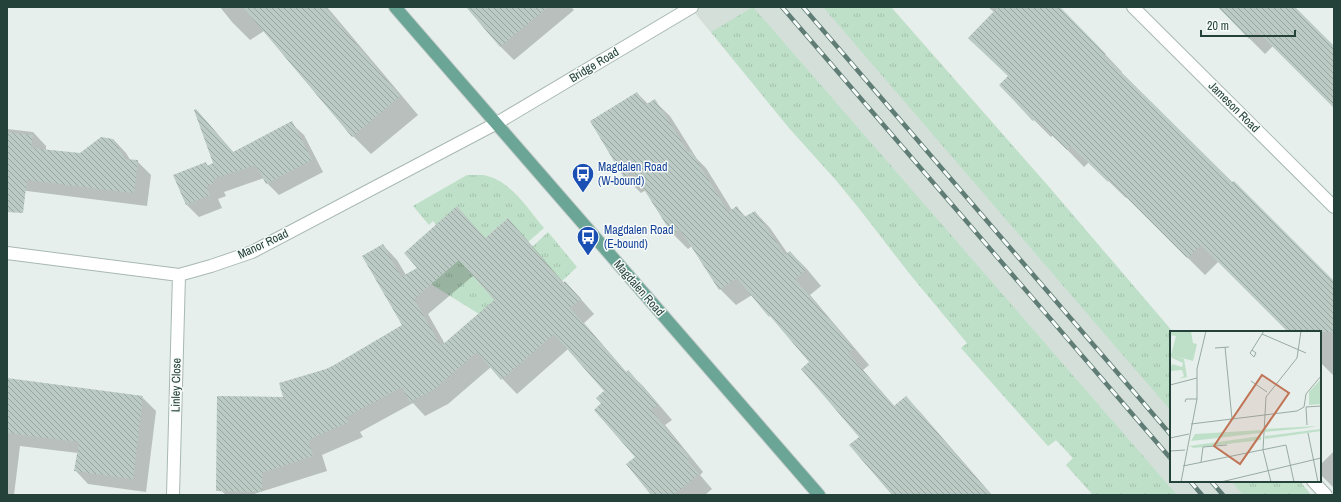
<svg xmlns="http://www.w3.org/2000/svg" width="1341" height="502" font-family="'Archivo Narrow',sans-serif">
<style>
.built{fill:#d4dfda}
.grass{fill:url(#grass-tufts)}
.shadow{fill:#0003;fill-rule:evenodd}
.building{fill:url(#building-back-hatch);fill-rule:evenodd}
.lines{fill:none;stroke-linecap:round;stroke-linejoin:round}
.service-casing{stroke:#a8b8b2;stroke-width:14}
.minor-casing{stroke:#a8b8b2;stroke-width:14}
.primary-casing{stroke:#c2cac8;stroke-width:14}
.service{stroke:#fff;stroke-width:12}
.minor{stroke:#fff;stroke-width:12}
.primary{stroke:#6aa596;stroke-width:12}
.rail-casing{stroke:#5f7d75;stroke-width:4.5}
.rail{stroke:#f7fbf9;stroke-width:3;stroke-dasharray:9;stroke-linecap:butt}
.labels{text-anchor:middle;stroke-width:3;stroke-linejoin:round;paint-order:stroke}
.street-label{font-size:12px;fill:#24423a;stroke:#f7fbf9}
.transit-label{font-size:12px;fill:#164399;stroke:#f7fbf9;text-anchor:start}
.inset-road{fill:none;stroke:#98aaa4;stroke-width:1}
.view{fill:#c07456;fill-opacity:0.15;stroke:#c07456;stroke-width:2}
.inset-edge{fill:none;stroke:#24423a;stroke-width:2}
</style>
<defs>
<pattern id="grass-tufts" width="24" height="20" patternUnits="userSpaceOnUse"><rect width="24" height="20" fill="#bfe0c8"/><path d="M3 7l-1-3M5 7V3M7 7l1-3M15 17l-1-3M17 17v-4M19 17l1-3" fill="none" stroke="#a4c1ad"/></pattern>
<pattern id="building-back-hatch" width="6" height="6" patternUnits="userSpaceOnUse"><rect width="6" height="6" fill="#bbcac4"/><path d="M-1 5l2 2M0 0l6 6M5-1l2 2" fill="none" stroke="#98a6a0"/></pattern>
</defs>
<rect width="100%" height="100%" fill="#e6efeb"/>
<!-- built -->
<path class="built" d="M690,7H891L1049,187L1173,332H1171V481H1300L1311,495H1093L1066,465L1073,458L1056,440L1048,446L979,368L967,343L909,273L858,207L835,179L789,128Z"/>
<!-- grass -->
<path class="grass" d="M753,7L1177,495H1093L1066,465L1073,458L1056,440L1048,446L961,348L967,343L909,273L858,207L835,179L789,128L711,32Z
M823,7H891L1049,187L1173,332H1171V411Z
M467,175C472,175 478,175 483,175C511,180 527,208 544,228L528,242L507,219L485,238L436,225L433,221L429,225L413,206Z
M548,232L577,267L562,281L532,247Z
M459,260L511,319L479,314L431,284Z
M1231,481H1300L1311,495H1243Z"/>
<!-- shadow -->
<path class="shadow" d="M220,7H327L418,115L371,154L353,136L264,31L250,40L232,22Z
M474,7H573L572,8L574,10L514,60L500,46Z
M988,7H1056L1104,53L1122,72L1121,73L1232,183L1334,282V376L1320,362V332H1290L1219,261L1205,275L1127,197L1126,198L1089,162L1084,167L1053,135L1051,137L1034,120L1009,77L994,12Z
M1218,7H1293L1334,48V107L1273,46L1265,54Z
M637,93L648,104L654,101L670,116L697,159L706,168L732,210L737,208L746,217L755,212L770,228L788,254L790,252L806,268L821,286L810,295L869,365L863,370L895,407L906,397L921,413L992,495H893L860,437L810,362L781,327L752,295L736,305L720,289L692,246L688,249L672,233L646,190L641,193L625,177L591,121Z
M196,110L208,123L234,153L291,123L304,135L323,172L279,195L267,183L264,178L224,192L226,196L218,199L222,208L199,217L187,205L205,163L209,166L214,163Z
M7,129L33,132L46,146V150L81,154L113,139L126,153L131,161H137L151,175L147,206L19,190L7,184Z
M457,208L486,239L508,220L522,234L564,283L579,297L594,314L584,323L627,373L628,372L643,386L672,420L665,425L703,472L700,475L712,489L705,495H653L636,457L602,404L605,391L568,349L517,394L491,367L448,404L425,416L413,403L360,432L363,437L322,455L327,471L251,495H226L217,487L285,398L326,370L403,326L383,245L397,260L406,275L418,268ZM474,275L496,300L445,344L428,314Z
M7,379L142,397L156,411L146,492L88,484L75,470L78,453L20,446L14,495H7Z
M1334,451V488L1320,474V465Z"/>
<!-- building -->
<path class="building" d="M243,7H325L400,96L352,137Z
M466,7H548L500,47Z
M998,7H1060L1106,54L1104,55L1232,182L1234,181L1334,281V332H1288L1201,245L1187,258L1109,180L1108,182L1071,146L1067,150L1035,119L1033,121L999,85L1008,76L968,38Z
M1218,7H1295L1334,46V108L1257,31L1249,39Z
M637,92L645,105L655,99L688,152L691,151L728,212L737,206L744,217L755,211L785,255L790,251L806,270L795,279L854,349L848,353L894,406L906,396L991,495H892L849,445L859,437L801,369L809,362L770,316L769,317L737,278L719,290L680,229L672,234L633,172L624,178L590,121Z
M196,109L233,152L292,121L312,160L266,184L256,165L213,179L214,183L206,187L210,195L186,205L173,175L206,162L207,166L213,163L194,110Z
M7,132L33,135L31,148L80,153L101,137L113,139L125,159L138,160L134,193L27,180L23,213L7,212Z
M457,206L485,238L508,218L563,283L565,281L581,299L570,308L626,372L628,370L658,404L651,410L689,457L687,460L699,474L673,495H651L626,464L635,457L594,410L601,403L596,398L604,391L554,334L501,380L477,352L433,390L410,402L402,387L346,417L349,422L308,440L313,456L262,473V492L216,491L217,396L283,397L279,383L326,369L336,364L402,325L362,256L383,244L401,277L417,268L404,253ZM459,260L494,300L441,346L414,299Z
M7,378L143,396L133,479L74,471L79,442L7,433Z"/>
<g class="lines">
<!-- service casing -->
<g class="service-casing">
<path id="service" d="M1313,481L1326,495"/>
</g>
<!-- minor casing -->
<g class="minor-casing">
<path id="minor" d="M1133,7L1334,207
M7,253L179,275L211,266L252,252L497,123L692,7
M173,495L179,275"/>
</g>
<!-- primary casing -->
<g class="primary-casing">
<path id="primary" d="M395,7L819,495"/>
</g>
<!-- service -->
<use href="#service" class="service"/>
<!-- minor -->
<use href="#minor" class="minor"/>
<!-- primary -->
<use href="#primary" class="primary"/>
<!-- rail casing -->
<g class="rail-casing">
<path id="rail" d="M782,7L1171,459
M803,7L1171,435
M1190,481L1202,495
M1211,481L1223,495"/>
</g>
<!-- rail -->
<use href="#rail" class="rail"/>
</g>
<!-- icons -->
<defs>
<g id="bus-pin" transform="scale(1.15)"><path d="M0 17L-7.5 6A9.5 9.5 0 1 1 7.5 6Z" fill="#1a4fb4" stroke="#f7fbf9"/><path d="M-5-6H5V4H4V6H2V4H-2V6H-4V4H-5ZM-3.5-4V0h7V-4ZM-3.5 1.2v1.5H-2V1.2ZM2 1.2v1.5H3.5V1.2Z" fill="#fff"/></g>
</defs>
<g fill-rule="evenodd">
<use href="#bus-pin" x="583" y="174"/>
<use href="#bus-pin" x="588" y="237"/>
</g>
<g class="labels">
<!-- street labels -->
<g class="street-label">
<text transform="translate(594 65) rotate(-31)" y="4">Bridge Road</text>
<text transform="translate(1234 107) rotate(45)" y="4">Jameson Road</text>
<text transform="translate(263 244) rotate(-25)" y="4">Manor Road</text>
<text transform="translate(639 288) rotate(49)" y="4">Magdalen Road</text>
<text transform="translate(176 385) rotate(-89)" y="4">Linley Close</text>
</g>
<!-- transit labels -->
<g class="transit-label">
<text x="598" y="171">Magdalen Road<tspan x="598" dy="14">(W-bound)</tspan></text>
<text x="604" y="234">Magdalen Road<tspan x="604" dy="14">(E-bound)</tspan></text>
</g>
</g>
<!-- overview -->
<g transform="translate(1170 331)">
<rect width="151" height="151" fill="#e6efeb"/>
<path d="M0,23L14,28L17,46L9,48L14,45L12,39L0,40L2,33L12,36L13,32L2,27ZM146,95L137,97L95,101V98ZM151,98V100L95,108V105ZM91,99V102L21,110L25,103ZM91,105V109L24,117L19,115Z" fill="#bfe0c8"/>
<path d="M0,0H21L23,12L27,13L23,30L1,24L6,5L0,4ZM151,48V73L139,74V61Z" fill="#bfe0c8"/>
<path d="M9,11L23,15L21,23L6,19Z" fill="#bfe0c8"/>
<path class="inset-road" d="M92,3L136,22M55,16L62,88M45,17L59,16M82,19L86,22L84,26L80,22L82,19L92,3L94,0M81,50L97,61M0,54L27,47M15,71L16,68H27M136,76L137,94M136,76L151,75M21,93L127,80L134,76L136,63L151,45M138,102L148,151M0,107L19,103M0,120L15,119M31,131L33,116L57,114M13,135L116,114L124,151M11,151L27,68V38L36,0M51,151L151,127M101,151L93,119L96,66L127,27L131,0"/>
<path class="view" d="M92,44L119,62L70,133L44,115Z"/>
<rect width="151" height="151" class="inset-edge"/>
</g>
<!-- border -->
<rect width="1341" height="502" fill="none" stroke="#24423a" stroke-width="16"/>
<!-- scale -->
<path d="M1201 30v6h94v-6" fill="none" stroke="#24423a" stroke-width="2"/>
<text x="1207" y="30" font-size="12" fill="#24423a" stroke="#f7fbf9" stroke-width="3" paint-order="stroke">20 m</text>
</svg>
